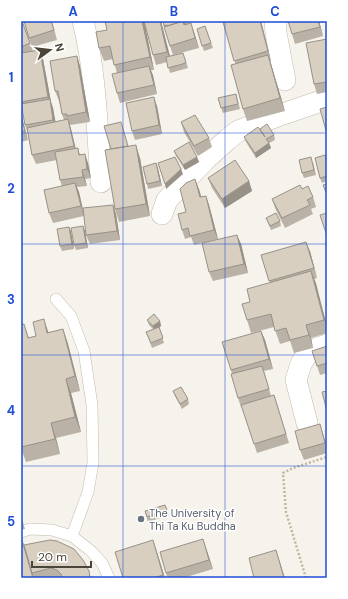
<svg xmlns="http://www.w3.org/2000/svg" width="348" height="599" font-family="'DM Sans',sans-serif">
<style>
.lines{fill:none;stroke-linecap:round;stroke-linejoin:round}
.service-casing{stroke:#c2bbae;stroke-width:12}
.minor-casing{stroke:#c2bbae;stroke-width:22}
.path{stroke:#c4b79f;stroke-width:2.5;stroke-dasharray:2 2;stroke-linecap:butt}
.service{stroke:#fff;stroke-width:11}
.minor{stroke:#fff;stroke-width:21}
.wall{fill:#bab2a6}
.shaded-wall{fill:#979187}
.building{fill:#d8cfc1;stroke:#979187}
.grid{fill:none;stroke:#1d4ed8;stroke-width:1;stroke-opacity:0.55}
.worship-dot{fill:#6b7280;stroke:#fff;stroke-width:1.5}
.labels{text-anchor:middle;stroke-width:3;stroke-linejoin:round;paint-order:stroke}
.worship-label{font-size:11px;fill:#5b616d;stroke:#fff;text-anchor:start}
.neatline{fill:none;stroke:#1d4ed8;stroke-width:1.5}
.grid-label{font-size:13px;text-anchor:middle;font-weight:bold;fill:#1d4ed8}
</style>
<rect width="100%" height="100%" fill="#f6f3ec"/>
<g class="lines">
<!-- service casing -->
<g class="service-casing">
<path id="service" d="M56,299L71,316L84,351L92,405L93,463L88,492L72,536
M21,532L30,529L52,530L72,536L91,551L102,563L109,578"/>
</g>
<!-- minor casing -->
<g class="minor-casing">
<path id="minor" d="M83,21C96,73 97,128 101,182
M275,21L276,33L285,80
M162,214L167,200L207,158L227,140L238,131L283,114L327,99
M307,423L296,380L301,364L307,354L318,348L327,345"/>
</g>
<!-- path -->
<path class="path" d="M306,578L286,512L283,473L293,468L327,457"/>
<!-- service -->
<use href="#service" class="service"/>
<!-- minor -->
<use href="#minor" class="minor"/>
</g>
<!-- wall -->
<path class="wall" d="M21,21H22L33,51L40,50L43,59L51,102L53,108L55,122L64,120L62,114L59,100V101L55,91L77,56L80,66L90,122L70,125L69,123L71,129L76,149L88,163L91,178L85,179L87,186L77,187L79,192L84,213L113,205L116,214L120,240L90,244L86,235L84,216L53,223L49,213L62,186L60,180L57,160L36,164L32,155L28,133L25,125L21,102Z
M52,21L57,40L32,47L29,38Z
M105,21H144L154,70H151L157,94L120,103L117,93V73L113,59L104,61L99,48L107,30Z
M161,21L170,56L183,53L188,68L170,73L167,62L156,65L153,55Z
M163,21H187L188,24L194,32L199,48L173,55L170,46Z
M228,21H261L271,61H270L285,111L247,121L243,109Z
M288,21H319L323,36L295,44L292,34Z
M205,26L213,48L204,51L197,29Z
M327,39V92L317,94L314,84Z
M236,94L240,109L223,113L221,108Z
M157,106L162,134L135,140L132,131Z
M21,114L28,140L21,142Z
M181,122L209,138L212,147L198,156L184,132Z
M122,127L128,147L140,158L150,216L119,222L115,209L111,149Z
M260,129L274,135L275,140L269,143L271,148L256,158L246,142L244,137L262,133Z
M174,151L197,157L199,162L185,170L176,156Z
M327,161V181L322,183L320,178Z
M313,162L316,175L304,178L302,173Z
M156,163L162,186L148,189L147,184Z
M208,178L249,181L252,191L225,208L212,188Z
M195,179L201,197L206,196L209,205L218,239L194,245L191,237L185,239L182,230L186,212Z
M302,189L313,197L316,207L311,209L313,214L285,228L275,208L272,199Z
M266,218L280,221L281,226L271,230Z
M69,227L71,232L74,249L62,251L60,246Z
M85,231L88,248L76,250L74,245Z
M237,235L241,244L248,273L213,281L209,272Z
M310,251L317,278L314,279L327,325V333L311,338L313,348L294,353L290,341L280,344L274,327L251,333L247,320L250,302L270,282L261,255Z
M147,320L160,321L161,326L159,328L164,343L152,348L146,332L153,329L149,325Z
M24,324L29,338L63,329L68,344L80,391L71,393L81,432L56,438L60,454L26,462L21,448Z
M261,331L265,340L273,369L264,371L271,396L274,395L289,443L257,453L242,407H241L238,398L231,370Z
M327,346V373L320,375L312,351Z
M173,391L188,399L189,404L182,409L175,396Z
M323,434L327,447V453L304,460L300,450Z
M165,505L169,515L148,522L145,511Z
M21,515L25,529L21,530Z
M21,537L24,546L89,571L91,578H34Z
M203,539L213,569L183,578H167L166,573Z
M156,549L165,578H123Z"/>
<!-- shaded-wall -->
<path class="shaded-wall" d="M142,21H144L154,70L150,57Z
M160,21H161L171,61L167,52Z
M260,21H261L271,61L268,51Z
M318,21H319L323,36Z
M191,23L194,32L199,48L195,38Z
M40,50L43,59L51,102L53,108L57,130L53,120L50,103L48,97Z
M268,55L272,67L285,111L280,98Z
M77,56L80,66L90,122L86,112Z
M149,66L153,75L157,94L154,85Z
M154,97L157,106L162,134L159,125Z
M21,114L28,140L25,131L21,117Z
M68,119L71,129L77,155L74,146Z
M269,143L271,148L256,158L255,153Z
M136,145L140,158L150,216L146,204Z
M85,154L88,163L91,178L87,169Z
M197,157L199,162L185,170L183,165Z
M156,163L158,168L162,186L160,181Z
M181,169L183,174L166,189L165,184Z
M82,170L85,179L87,186L83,177Z
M195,179L199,189L204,206L200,197Z
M249,181L252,191L225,208L222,199Z
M75,183L79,192L84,216L81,206Z
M206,196L209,205L218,239L214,230Z
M113,205L116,214L120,240L117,231Z
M83,226L85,231L88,248L86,243Z
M69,227L71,232L74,249L72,244Z
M237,235L241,244L248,273L244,264Z
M306,242L310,251L317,278L314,268Z
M311,271L316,283L327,327L324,320Z
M44,319L49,334L47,333Z
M160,321L161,326L154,331L153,326Z
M306,325L311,338L313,348L309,335Z
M63,329L68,344L80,391L75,376Z
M261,331L265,340L273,369L269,359Z
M66,379L71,393L81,432L75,417Z
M51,423L56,438L60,454L55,439Z
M320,424L323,434L327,448L325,443Z
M21,537L25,548L34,578H33Z
M203,539L213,569L209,560Z
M153,540L156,549L165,578L163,575Z
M276,550L279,559L285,578H284Z"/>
<!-- building -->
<path class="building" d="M21,21H22L30,43L21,47Z
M24,21H51L54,30L29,38Z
M105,21H142L150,57L114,65L110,46L99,48L96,32L107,30Z
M144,21H160L167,52L153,55Z
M163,21H184L185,23L184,24L183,21L167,26V25L164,26Z
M183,21L184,25L191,23L195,38L170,46L164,27Z
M228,21H260L268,51L234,61L223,22Z
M288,21H318L320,27L292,34Z
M205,26L211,43L202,46L197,29Z
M327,39V82L314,84L306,43Z
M40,50L48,97L21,102V53Z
M183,53L186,63L168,68L166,57Z
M268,55L280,98L243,109L231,65Z
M77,56L86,112L67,116V114H62L58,91H55L50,61Z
M149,66L154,85L117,93L112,74Z
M236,94L238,104L221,108L218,98Z
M154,97L159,125L132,131L126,103Z
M50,99L53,120L25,125L21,104Z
M327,107V134L320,109Z
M195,115L209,138L194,146L181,122Z
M21,117L25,131H21Z
M68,119L74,146L32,155L27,128Z
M121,122L128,146L111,149L104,126Z
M267,124L274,135L266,139L269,143L255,153L244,137L258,127L265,137L260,129Z
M189,142L197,157L183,165L174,151Z
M136,145L146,204L115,209L105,150Z
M78,148L79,155L85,154L87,169L82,170L83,177L60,180L55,152Z
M325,155L327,163V176L320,178L315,158Z
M175,157L181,169L165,184L158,163Z
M311,157L314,170L302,173L299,160Z
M235,160L249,181L222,199L208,178Z
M156,163L160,181L147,184L143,167Z
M195,179L200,197L206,196L214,230L190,236L188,228L182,230L178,214L186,212L180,189L186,183Z
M75,183L81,206L49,213L44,190Z
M327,184V195L323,185Z
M300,185L302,189L308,186L313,197L307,200L310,205L282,218L272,199Z
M113,205L117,231L86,235L83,208Z
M276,213L280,221L270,226L266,218Z
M327,213V236L320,215Z
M83,226L86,243L74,245L71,228Z
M69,227L72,244L60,246L57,229Z
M237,235L244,264L209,272L202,243Z
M306,242L314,268L269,281L261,255Z
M311,271L324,320L306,325L309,335L290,340L286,328L275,331L271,314L247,320L242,304L250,302L247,289Z
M154,314L160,321L153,326L147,320Z
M44,319L47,333L63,329L75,376L66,379L75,417L51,423L55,439L21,447V325L24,324L28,338L36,336L33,322Z
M159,327L163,338L151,343L146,332Z
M261,331L269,359L231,370L222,342Z
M327,346V363L317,366L312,351Z
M262,366L269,389L238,398L231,374Z
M181,387L188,399L180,404L173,391Z
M327,391V411L322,392Z
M274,395L286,434L254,444L241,405Z
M320,424L325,443L300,450L295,431Z
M165,505L167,510L147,517L145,511Z
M21,537L33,578H21Z
M203,539L209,560L166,573L160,552Z
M50,540L57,541L74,549L83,560L89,571L90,578H62L61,574L57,570L51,568L32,573L24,545Z
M153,540L163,575L153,578H123L115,552Z
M276,550L284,578H254L249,558Z"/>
<!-- grid -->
<path class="grid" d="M123,21V578M225,21V578M21,133H327M21,244H327M21,355H327M21,466H327"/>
<!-- markers -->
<circle class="worship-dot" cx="141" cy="519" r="4"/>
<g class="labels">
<!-- worship labels -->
<g class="worship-label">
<text x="149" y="517">The University of<tspan x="149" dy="13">Thi Ta Ku Buddha</tspan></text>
</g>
</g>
<!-- border -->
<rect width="348" height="599" fill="none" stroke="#ffffff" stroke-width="44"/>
<!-- north arrow -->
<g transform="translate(50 50) rotate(75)" stroke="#ffffff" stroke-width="3" paint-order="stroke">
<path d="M0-3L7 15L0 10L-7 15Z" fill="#4b4439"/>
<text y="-6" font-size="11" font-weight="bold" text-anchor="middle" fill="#4b4439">N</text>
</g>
<!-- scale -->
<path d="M32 561v6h59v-6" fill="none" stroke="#4b4439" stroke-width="2"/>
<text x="38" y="561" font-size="12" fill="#4b4439" stroke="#ffffff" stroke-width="3" paint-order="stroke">20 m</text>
<rect x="22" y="22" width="304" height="555" class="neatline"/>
<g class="grid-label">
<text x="73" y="16">A</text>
<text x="174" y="16">B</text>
<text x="275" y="16">C</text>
<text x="11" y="82">1</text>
<text x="11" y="193">2</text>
<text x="11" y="304">3</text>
<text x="11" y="415">4</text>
<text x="11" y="526">5</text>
</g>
</svg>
